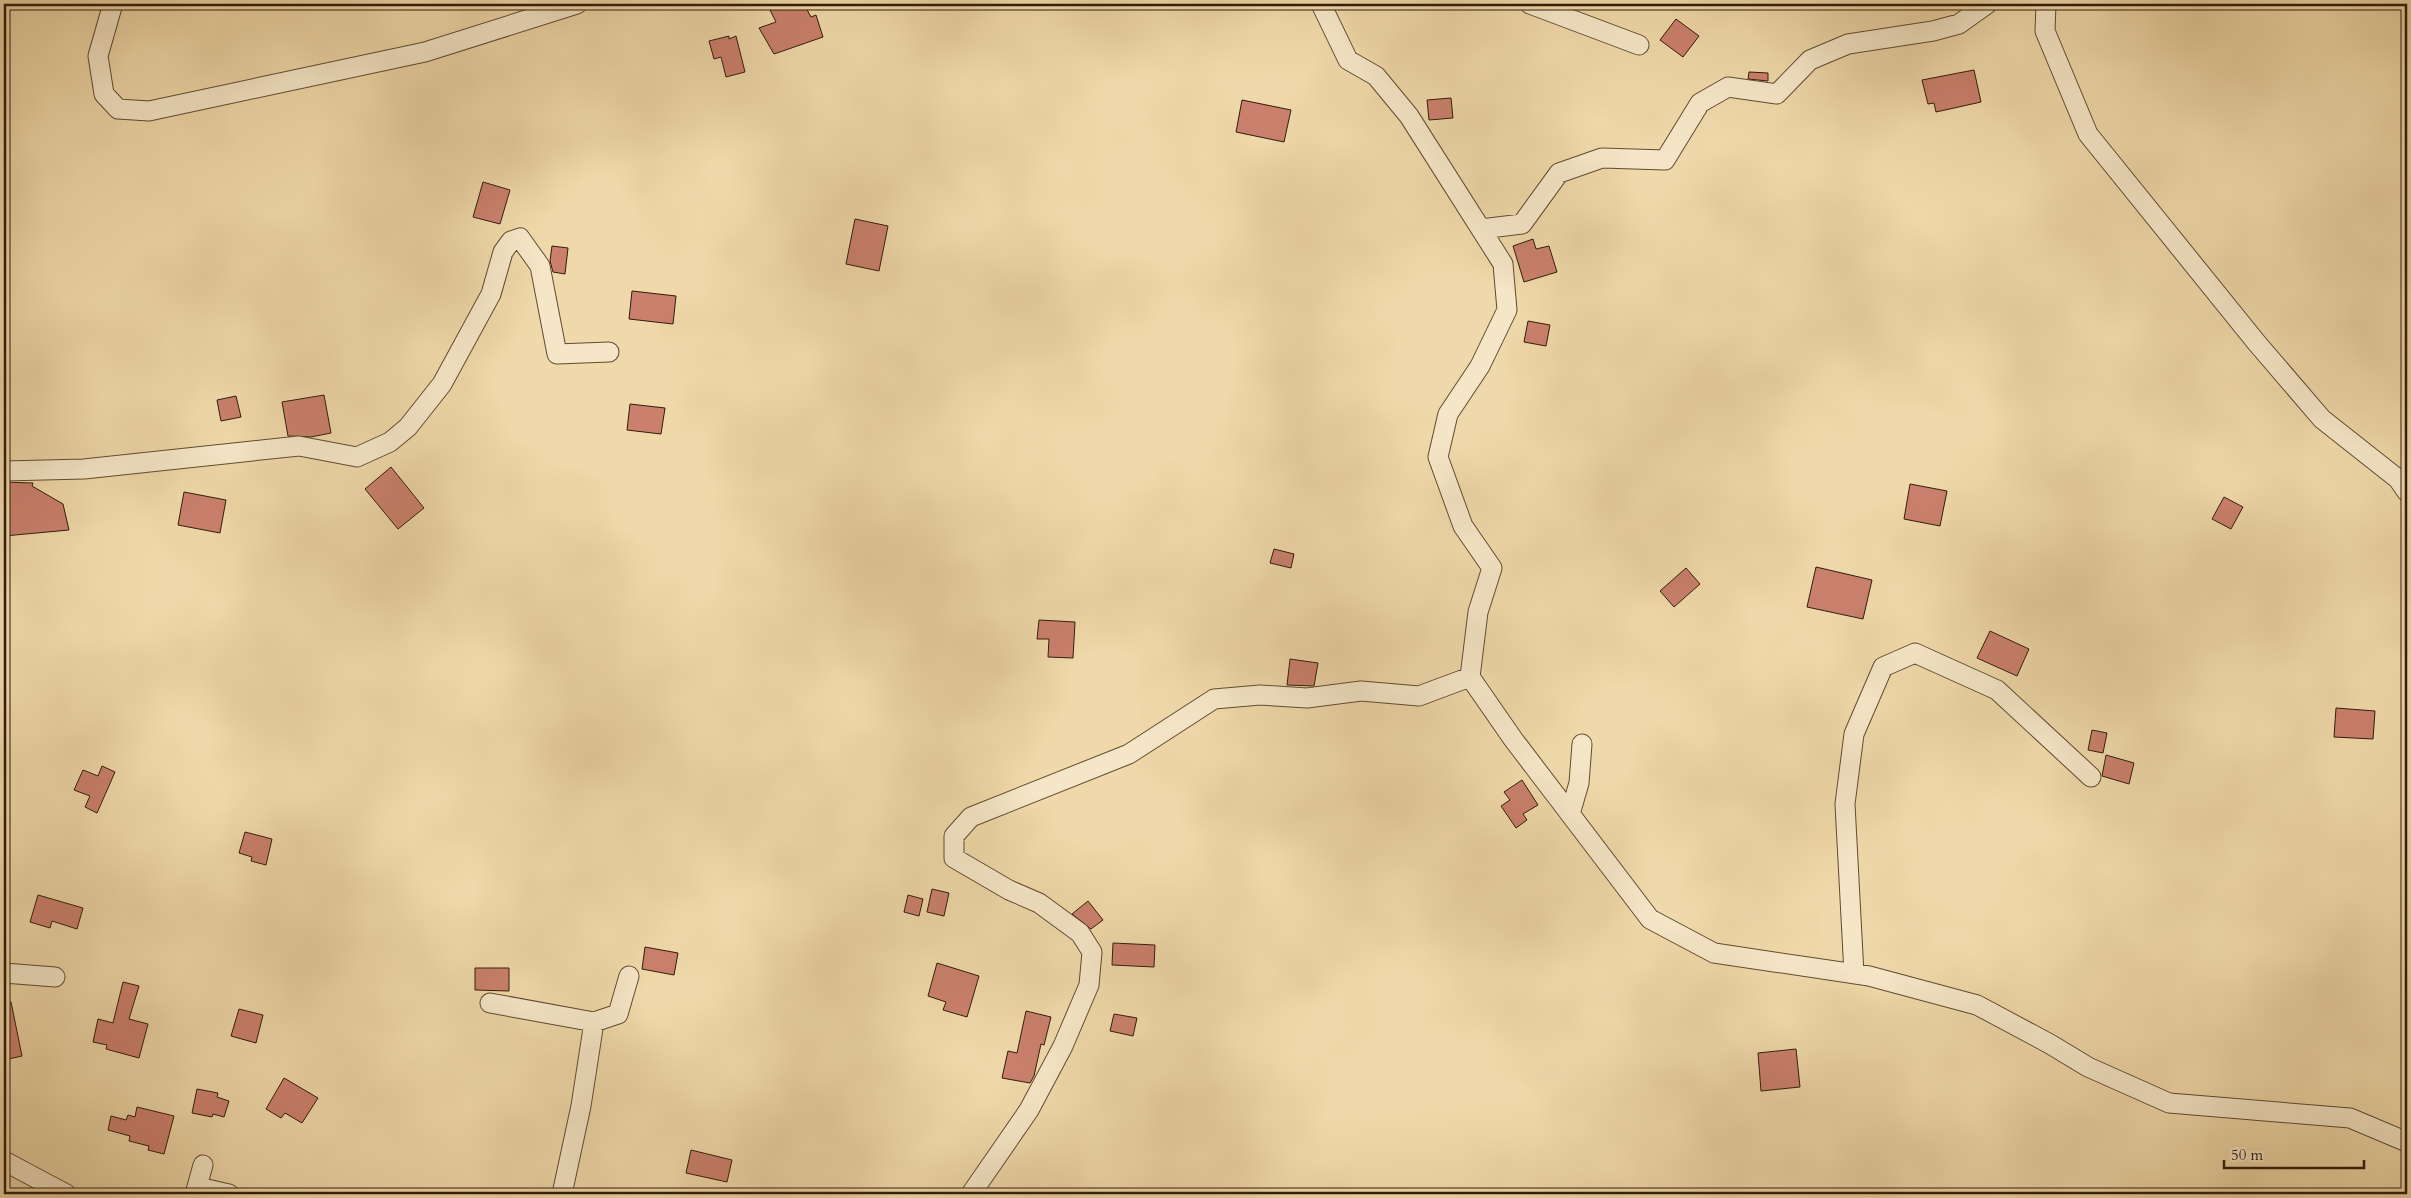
<svg xmlns="http://www.w3.org/2000/svg" width="2411" height="1198" font-family="Cardo,serif">
<style>
.building{fill:#ca806d;stroke:#301c0a}
.lines{fill:none;stroke-linecap:round;stroke-linejoin:round}
.street-casing{stroke:#604b32;stroke-width:21}
.street{stroke:#f5e6c7;stroke-width:19}
</style>
<rect width="100%" height="100%" fill="#efd8a9"/>
<filter id="stains"><feTurbulence type="fractalNoise" baseFrequency=".004" numOctaves="4"/><feColorMatrix values="0 0 0 0 .2 0 0 0 0 .09 0 0 0 0 .02 0 0 0 .5 -.17"/></filter>
<radialGradient id="worn" r=".72"><stop offset=".6" stop-color="#630" stop-opacity="0"/><stop offset="1" stop-color="#630" stop-opacity=".3"/></radialGradient>
<!-- building -->
<path class="building" d="M767,4H804L811,17L816,15L823,37L774,54L759,28L776,22Z
M1676,19L1699,36L1683,57L1660,40Z
M729,36V39L736,36L745,72L726,77L721,57L714,59L709,41Z
M1974,70L1981,102L1936,112L1934,103L1928,104L1922,80Z
M1749,72L1768,73V81L1748,79Z
M1451,98L1453,118L1429,120L1427,100Z
M1242,100L1291,110L1284,142L1236,132Z
M483,182L510,190L500,224L473,217Z
M855,219L888,226L879,271L846,264Z
M1533,239L1536,249L1549,246L1557,272L1524,282L1513,246Z
M552,246L568,248L565,274L553,272L550,261Z
M632,291L676,296L673,324L629,319Z
M1528,321L1550,325L1546,346L1524,342Z
M324,395L331,433L311,437L288,436L282,402Z
M236,396L241,417L221,421L217,400Z
M630,404L665,408L661,434L627,430Z
M391,467L424,508L398,529L365,489Z
M4,482L33,483L32,486L63,504L69,530L4,536Z
M1910,484L1947,491L1940,526L1904,519Z
M184,492L226,500L220,533L178,525Z
M2224,497L2243,507L2231,529L2212,519Z
M1274,549L1294,554L1291,568L1270,563Z
M1816,567L1872,580L1863,619L1807,607Z
M1686,568L1700,584L1674,607L1660,591Z
M1039,620L1075,622L1073,658L1048,657L1049,639H1037Z
M1990,631L2029,649L2017,676L1977,658Z
M1290,659L1318,663L1314,686L1287,685Z
M2336,708L2375,711L2373,739L2334,737Z
M2092,730L2107,733L2103,753L2088,750Z
M2106,755L2134,763L2129,784L2102,776Z
M102,766L115,772L97,813L85,807L90,796L74,790L83,770L98,776Z
M1522,780L1538,805L1523,814L1527,820L1516,828L1501,806L1510,800L1504,792Z
M245,832L272,839L266,865L251,861L252,857L239,853Z
M932,889L949,893L944,916L927,912Z
M38,895L83,908L77,929L52,921L50,928L30,922Z
M908,895L923,899L919,916L904,912Z
M1088,901L1103,920L1091,929L1072,914Z
M1113,943L1155,945L1154,967L1112,965Z
M645,947L678,953L674,975L642,969Z
M937,963L979,976L967,1017L943,1010L946,1002L928,996Z
M475,968H509V991L475,990Z
M123,982L139,986L129,1019L148,1024L139,1058L106,1049L107,1045L93,1042L98,1019L113,1023Z
M4,1002H11L22,1056L4,1060Z
M239,1009L263,1015L256,1043L231,1036Z
M1026,1011L1051,1017L1044,1045L1041,1044L1034,1076L1030,1083L1002,1078L1008,1051L1017,1053Z
M1114,1014L1137,1018L1133,1036L1110,1031Z
M1796,1049L1800,1087L1761,1091L1758,1053Z
M284,1078L318,1098L302,1123L285,1113L281,1118L266,1109Z
M197,1089L218,1093L217,1097L229,1101L224,1117L213,1114L212,1117L192,1113Z
M137,1107L174,1116L164,1154L148,1150L149,1146L129,1141L130,1136L108,1130L111,1116L126,1120L128,1115L135,1117Z
M691,1150L732,1160L727,1182L686,1173Z"/>
<g class="lines">
<!-- street casing -->
<g class="street-casing">
<path id="street" d="M110,4L112,7L98,56L104,94L118,109L149,111L425,52L577,4
M1321,4L1348,60L1376,76L1409,116L1503,264L1507,310L1480,366L1448,414L1438,457L1463,526L1492,568L1478,612L1470,677L1513,739L1650,919L1714,953L1869,976L1977,1005L2050,1044L2088,1067L2169,1103L2350,1118L2407,1142
M1530,4L1639,45
M2046,4L2045,31L2088,134L2256,342L2322,419L2398,479L2407,492
M1481,229L1522,224L1559,173L1602,158L1665,160L1700,103L1728,87L1777,94L1810,60L1848,44L1933,31L1959,24L1987,4
M4,471L84,469L299,446L357,457L390,442L408,427L442,384L491,294L503,252L511,241L520,238L540,266L557,354L609,352
M1570,814L1579,783L1582,744
M4,973L55,977
M1854,974L1845,804L1854,734L1883,667L1915,653L1997,690L2091,777
M490,1003L594,1022L581,1106L562,1194
M594,1022L618,1014L629,976
M4,1161L66,1194
M198,1187L229,1194
M195,1194L203,1165
M971,1194L1029,1110L1063,1046L1089,985L1092,952L1080,933L1039,903L1009,890L954,858V836L971,817L1129,754L1214,699L1260,695L1307,698L1361,691L1419,696L1470,677"/>
</g>
<!-- street -->
<use href="#street" class="street"/>
</g>
<!-- margin -->
<rect width="2411" height="1198" fill="none" stroke="#efd8a9" stroke-width="20"/>
<rect x="5" y="5" width="2401" height="1188" fill="none" stroke="#301c0a" stroke-width="2.5"/>
<rect x="10" y="10" width="2391" height="1178" fill="none" stroke="#301c0a"/>
<!-- scale -->
<path d="M2224 1160v8h140v-8" fill="none" stroke="#301c0a" stroke-width="2.5"/>
<text x="2231" y="1160" font-size="15" fill="#301c0a" stroke="#f5e6c7" stroke-width="4" paint-order="stroke">50 m</text>
<rect width="100%" height="100%" filter="url(#stains)"/>
<rect width="100%" height="100%" fill="url(#worn)"/>
</svg>
